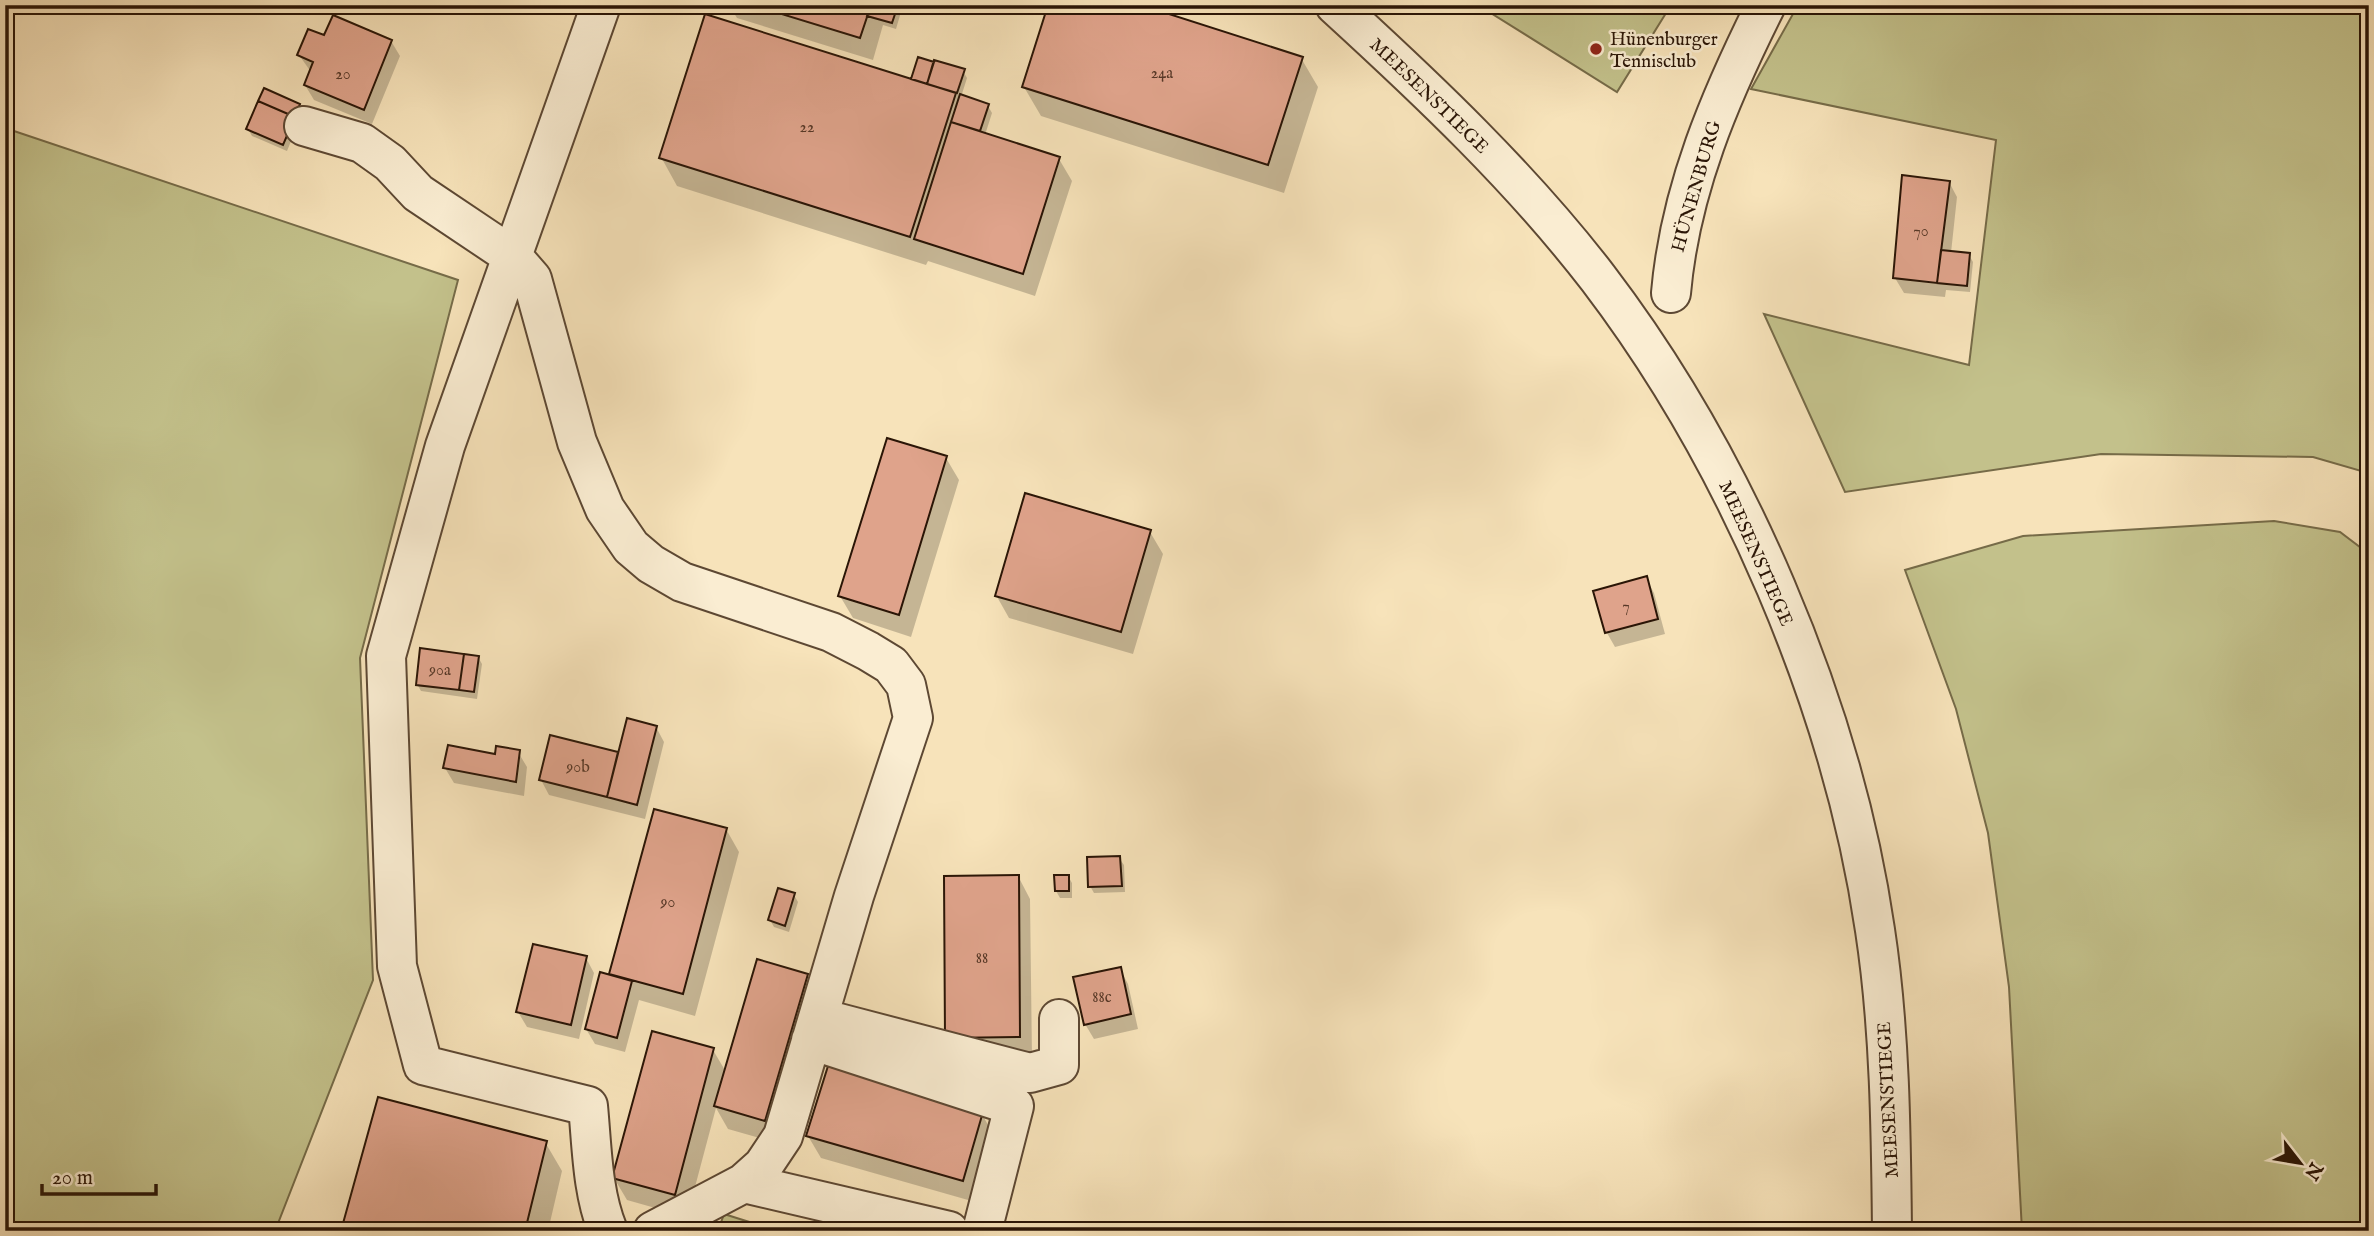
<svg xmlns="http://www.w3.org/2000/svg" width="2374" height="1236" font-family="'IM FELL English',serif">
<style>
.green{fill:#c3c18b;stroke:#766b48;stroke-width:2}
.shadow{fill:#0003}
.building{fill:#dfa38b;stroke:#2a1506;stroke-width:2}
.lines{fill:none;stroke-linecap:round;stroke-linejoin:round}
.minor-casing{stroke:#5d4833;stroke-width:42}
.minor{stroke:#faedd2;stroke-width:38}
.poi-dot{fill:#8f2418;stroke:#faedd2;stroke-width:2.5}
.labels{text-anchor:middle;stroke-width:5;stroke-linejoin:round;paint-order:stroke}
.number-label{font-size:16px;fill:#573827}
.poi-label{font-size:19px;fill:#2a1506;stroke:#faedd2;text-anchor:start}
.street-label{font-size:19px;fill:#2a1506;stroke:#faedd2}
</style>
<rect width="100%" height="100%" fill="#f7e3ba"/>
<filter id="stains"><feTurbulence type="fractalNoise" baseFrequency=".00286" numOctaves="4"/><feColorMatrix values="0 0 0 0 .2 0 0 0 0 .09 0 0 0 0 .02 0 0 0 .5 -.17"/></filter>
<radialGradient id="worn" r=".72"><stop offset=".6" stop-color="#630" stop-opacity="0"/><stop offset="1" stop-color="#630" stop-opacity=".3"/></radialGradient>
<!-- green -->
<path class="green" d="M1478,5H1671L1617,92Z
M1798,5H2369L2368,473L2313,457L2101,454L1845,492L1764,314L1969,365L1996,140L1751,89Z
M5,128L458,280L360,658L373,980L275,1231H5Z
M2274,521L2340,532L2369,554V1231H2022L2009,987L1988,833L1956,709L1905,570L2023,536Z
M724,1214L778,1231H718Z"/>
<!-- shadow -->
<path class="shadow" d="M729,5H903L896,29L883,25L873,60L737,18Z
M325,37L391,41L400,56L372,124L314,100L305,85L311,72L299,55Z
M1301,58L1318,87L1284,193L1041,116L1024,87Z
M963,71L967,78L961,97L988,106L992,113L985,135L1059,159L1072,181L1035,296L928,261L926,265L677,186L661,157Z
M299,105L303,112L287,151L252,136L248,129Z
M1949,182L1957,197L1951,253L1969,255L1973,262L1970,292L1946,290L1945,297L1904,293L1895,278Z
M946,458L959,480L911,637L853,618L840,596Z
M1150,532L1163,554L1133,654L1009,618L996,595Z
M1646,578L1654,593L1665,634L1615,647L1607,633Z
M478,657L482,664L477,699L421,691L417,684Z
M656,727L664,742L645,819L549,795L541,780L551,737L619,755Z
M518,752L527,767L524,796L454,783L445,768Z
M726,829L739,852L695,1016L639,1000L625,1052L595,1044L586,1029L613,977L611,974Z
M1119,858L1124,865L1125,892L1094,893L1090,886Z
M1018,876L1030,899L1032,1059L960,1060Z
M1068,876L1072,883V898H1060L1056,891Z
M794,895L798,902L789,932L774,927L770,920Z
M586,958L594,973L579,1039L527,1027L518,1012Z
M1120,969L1128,984L1138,1029L1094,1039L1085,1024Z
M807,976L820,998L777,1143L728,1129L716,1108L687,1217L627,1200L614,1178L713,1050L726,1072Z
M982,1114L994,1136L975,1202L821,1158L808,1136Z
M545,1142L562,1171L548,1231H346L344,1227Z"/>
<!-- building -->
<path class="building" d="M752,5H871L860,38Z
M871,5H898L892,23L867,16Z
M1048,5H1141L1303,57L1268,165L1022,87Z
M705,14L956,93L910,237L659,158Z
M333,15L392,40L364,110L304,85L313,62L297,55L308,29L324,35Z
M918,57L934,62L927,84L911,79Z
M934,60L965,69L957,93L927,84Z
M264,88L300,104L295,117L258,101Z
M960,94L989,104L980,131L951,122Z
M258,101L295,117L283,145L246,129Z
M951,122L1060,157L1023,274L914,239Z
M1902,175L1950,181L1937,283L1893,278Z
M1941,250L1970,253L1967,286L1937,283Z
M887,438L947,456L899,615L838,596Z
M1025,493L1151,530L1121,632L995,596Z
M1647,576L1658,619L1605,633L1593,591Z
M420,648L464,654L459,690L416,685Z
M464,654L479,656L474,692L459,690Z
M627,718L657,726L637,805L607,797Z
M550,735L618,752L607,797L539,780Z
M448,745L495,754L496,746L520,750L516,782L443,768Z
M654,809L727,828L683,994L609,974Z
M1120,856L1122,886L1088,887L1087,857Z
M1019,875L1020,1037L945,1038L944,876Z
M1054,875H1069V891H1055Z
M778,888L795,893L785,926L768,920Z
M533,944L587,956L571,1025L516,1012Z
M757,959L808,974L765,1121L714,1106Z
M1121,967L1131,1014L1084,1025L1073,977Z
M600,972L632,981L617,1038L585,1029Z
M652,1031L714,1048L675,1195L612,1178Z
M828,1066L983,1112L963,1181L806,1136Z
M378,1097L547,1141L525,1231H357L342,1227Z"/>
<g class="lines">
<!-- minor casing -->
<g class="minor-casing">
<path id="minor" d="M601,5L445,446L386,656L397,966L423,1065L588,1106C592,1147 592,1192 608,1231
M1335,5C1428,90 1521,178 1598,278C1736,459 1842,704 1875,930C1890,1028 1891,1132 1892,1231
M304,126L362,143L390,163L418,193L512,256L532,279L577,442L605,509L631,547L651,564L682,582L831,632L868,651L891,665L906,685L913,718L854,896L783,1136L763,1166L744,1183L653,1231
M1671,293C1680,190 1720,97 1766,5
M831,1021L1030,1073L1059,1065V1019
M811,1040L1014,1106L982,1231
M744,1183L949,1231"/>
</g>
<!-- minor -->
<use href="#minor" class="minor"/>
</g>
<!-- markers -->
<circle class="poi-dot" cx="1596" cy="49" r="7"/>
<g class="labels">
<!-- number labels -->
<g class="number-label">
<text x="1162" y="78">24a</text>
<text x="343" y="79">20</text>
<text x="807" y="132">22</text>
<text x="1921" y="236">70</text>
<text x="1626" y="611">7</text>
<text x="440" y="675">90a</text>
<text x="578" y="772">90b</text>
<text x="668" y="907">90</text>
<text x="982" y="963">88</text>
<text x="1102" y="1002">88c</text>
</g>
<!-- poi labels -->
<g class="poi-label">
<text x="1610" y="45">Hünenburger<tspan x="1610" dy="22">Tennisclub</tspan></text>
</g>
<!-- street labels -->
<g class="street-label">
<text transform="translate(1430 95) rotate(44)" y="7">MEESENSTIEGE</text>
<text transform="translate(1695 186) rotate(-74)" y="7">HÜNENBURG</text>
<text transform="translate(1757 553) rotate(66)" y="7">MEESENSTIEGE</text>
<text transform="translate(1887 1100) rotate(-93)" y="7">MEESENSTIEGE</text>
</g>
</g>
<!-- margin -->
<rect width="2374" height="1236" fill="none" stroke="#f7e3ba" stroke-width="28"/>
<rect x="7" y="7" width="2360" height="1222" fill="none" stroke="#2a1506" stroke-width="3.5"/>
<rect x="14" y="14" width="2346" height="1208" fill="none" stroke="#2a1506" stroke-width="2"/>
<!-- north arrow -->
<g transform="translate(2300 1163) rotate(121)" stroke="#faedd2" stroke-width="5" paint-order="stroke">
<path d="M0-5L12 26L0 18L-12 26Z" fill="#2a1506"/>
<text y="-10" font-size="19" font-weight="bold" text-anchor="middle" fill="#2a1506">N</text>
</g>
<!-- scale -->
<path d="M42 1184v10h114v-10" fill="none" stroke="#2a1506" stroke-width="3.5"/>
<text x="52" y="1184" font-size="21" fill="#2a1506" stroke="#faedd2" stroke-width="5" paint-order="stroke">20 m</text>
<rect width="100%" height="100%" filter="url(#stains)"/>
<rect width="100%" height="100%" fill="url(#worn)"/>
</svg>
